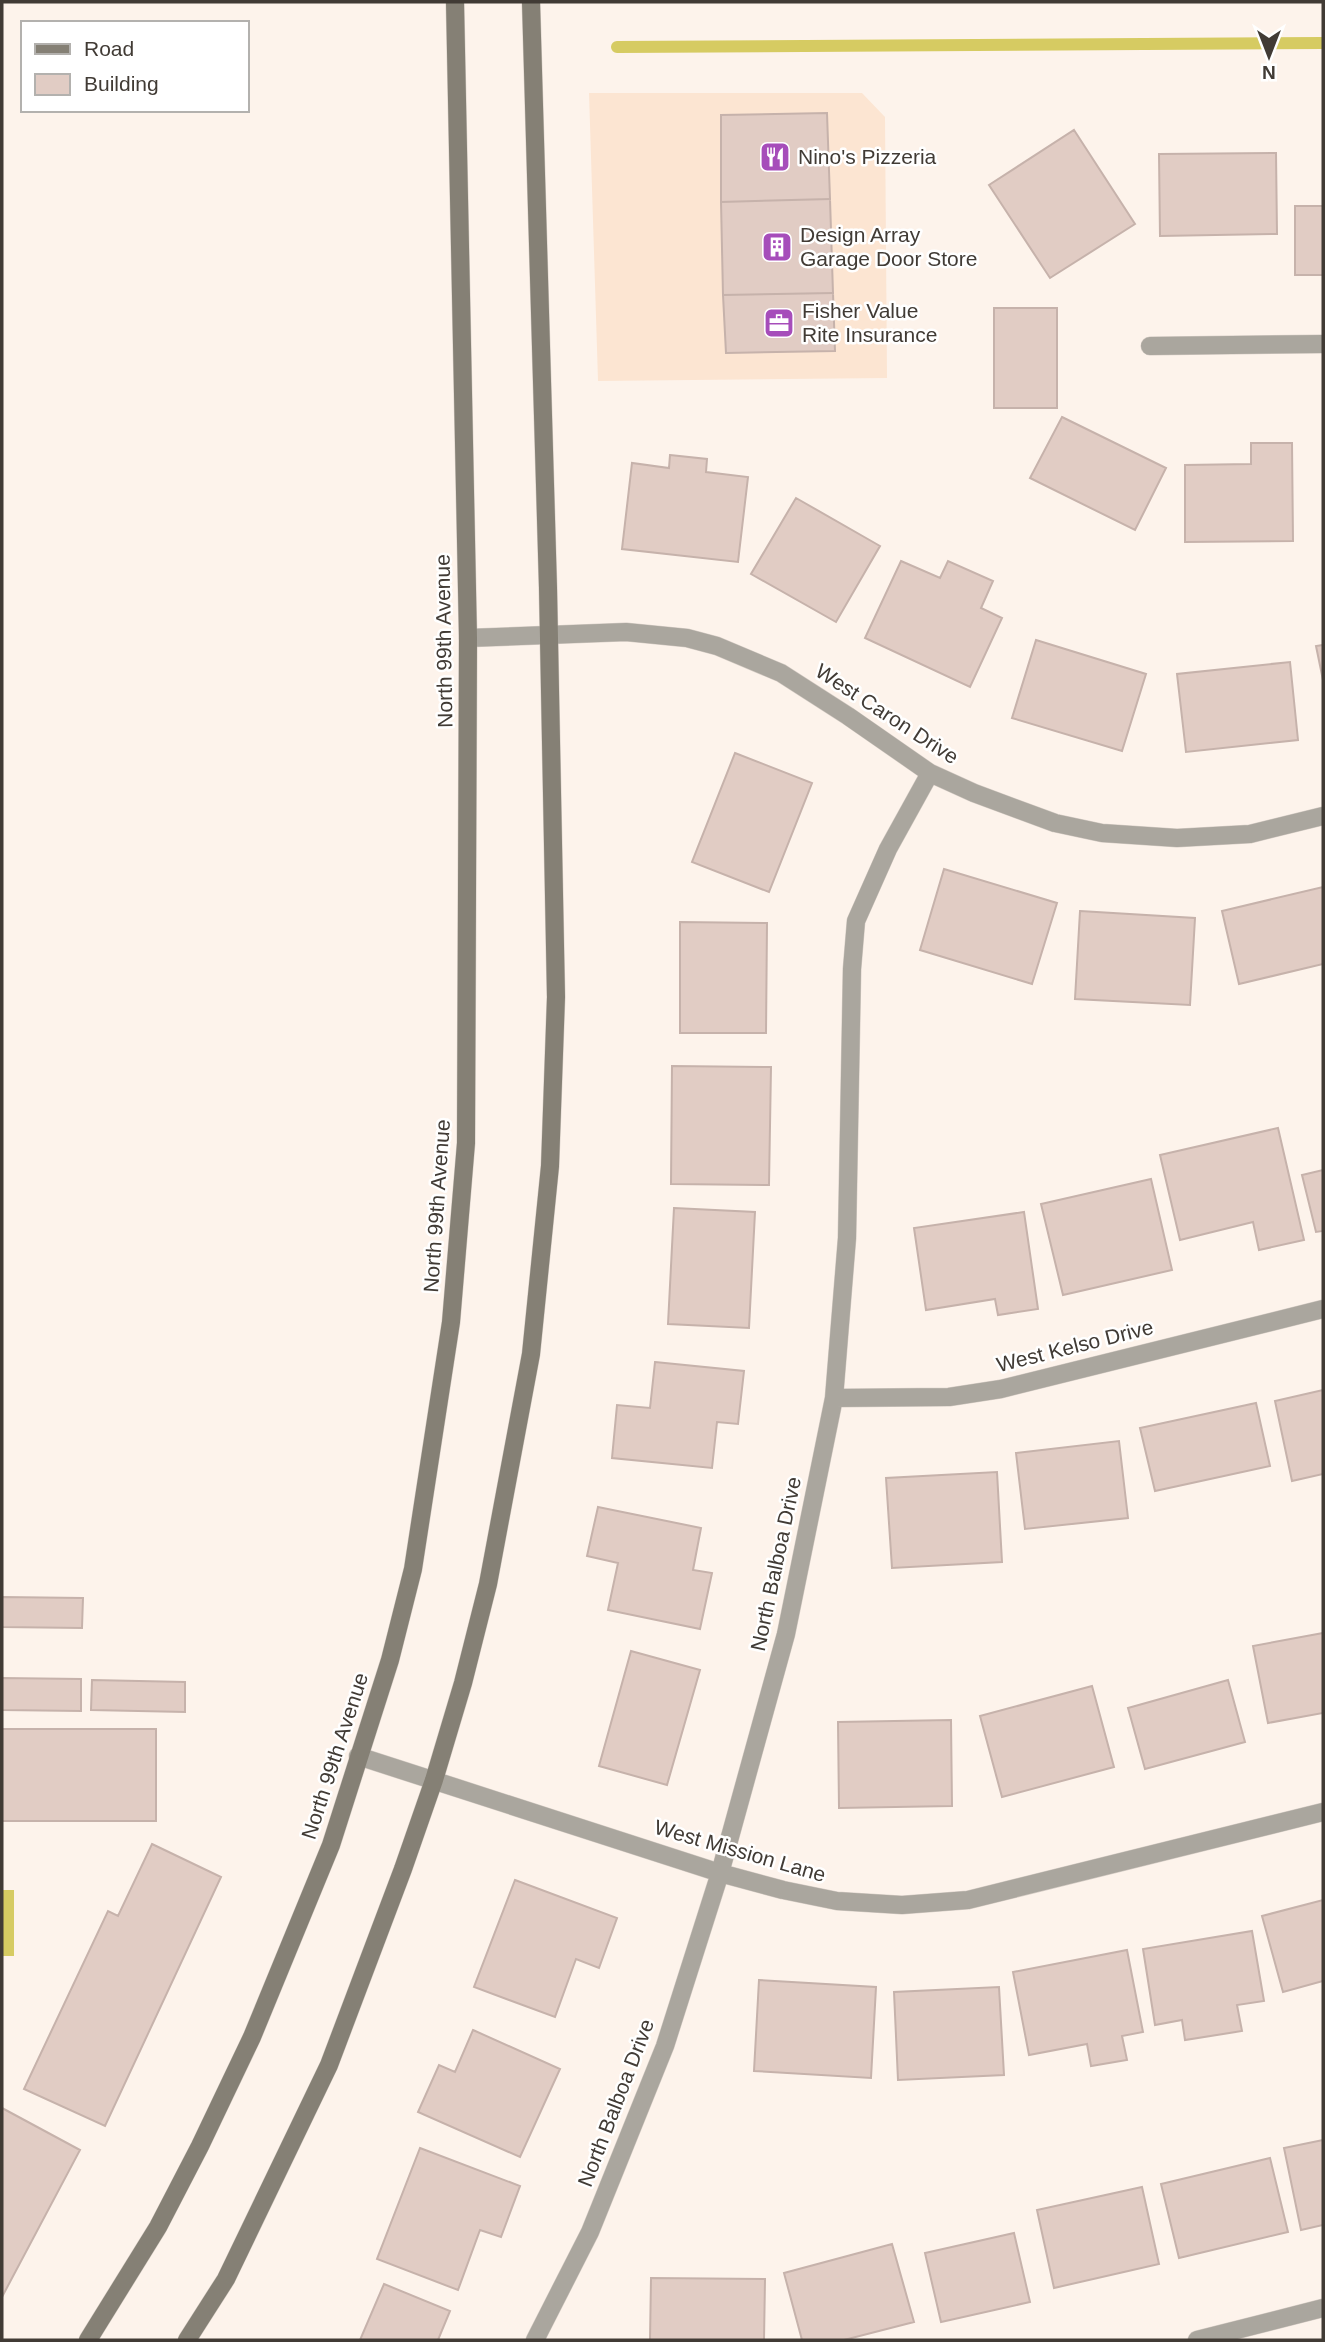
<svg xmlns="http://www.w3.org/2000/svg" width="1325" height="2342" font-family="Arial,sans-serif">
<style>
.built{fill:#fce5d2}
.water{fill:#d6cb62}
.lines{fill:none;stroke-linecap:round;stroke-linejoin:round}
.stream{stroke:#d6cb62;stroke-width:12}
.building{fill:#e1ccc4;stroke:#c6b2ab;stroke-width:2}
.minor-casing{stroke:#d7cec7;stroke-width:19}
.secondary-casing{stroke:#d7cec7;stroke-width:19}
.minor{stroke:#aaa69e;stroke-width:18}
.secondary{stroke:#858075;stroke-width:18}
.labels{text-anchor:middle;stroke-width:5;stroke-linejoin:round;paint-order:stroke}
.poi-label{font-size:21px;fill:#413b35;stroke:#fff;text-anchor:start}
.street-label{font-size:21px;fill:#413b35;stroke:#fff}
</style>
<rect width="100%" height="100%" fill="#fdf3eb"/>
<!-- built -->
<path class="built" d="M589,93H862L885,117L887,378L598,381Z"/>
<!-- water -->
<path class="water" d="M2,1890H14V1956H2Z"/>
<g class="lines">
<!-- stream -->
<path class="stream" d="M617,47L1323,43"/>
</g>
<!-- building -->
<path class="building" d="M827,113L830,199L721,202V115Z
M1074,130L1135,224L1050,278L989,185Z
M1276,153L1277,234L1160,236L1159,154Z
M830,199L833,293L723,295L721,202Z
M1295,206H1323V275H1295Z
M833,293L835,351L726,353L723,295Z
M994,308H1057V408H994Z
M1062,417L1166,468L1135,530L1030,478Z
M1251,443H1292L1293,541L1185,542V465L1251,464Z
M670,455L707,459L706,472L748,477L738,562L622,549L632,463L669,468Z
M796,498L880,546L836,622L751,574Z
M901,561L940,578L948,561L993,581L981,608L1002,618L970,687L865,638Z
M1036,640L1146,674L1122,751L1012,718Z
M1323,645V680L1316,646Z
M1290,662L1298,740L1186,752L1177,674Z
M735,753L812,783L769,892L692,862Z
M944,869L1057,903L1032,984L920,950Z
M1323,887V964L1239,984L1222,911Z
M1080,911L1195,918L1190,1005L1075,999Z
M680,922L767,923L766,1033H680Z
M672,1066L771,1067L769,1185L671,1184Z
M1278,1128L1304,1240L1259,1250L1253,1222L1180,1240L1160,1155Z
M1323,1170V1231L1316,1232L1302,1175Z
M1151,1179L1172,1270L1063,1295L1041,1204Z
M674,1208L755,1212L749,1328L668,1324Z
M1024,1212L1038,1309L998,1315L995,1299L926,1310L914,1228Z
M655,1362L744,1371L738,1424L717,1422L712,1468L612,1458L617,1405L650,1408Z
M1323,1390V1474L1292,1481L1275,1401Z
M1256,1403L1270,1466L1155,1491L1140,1428Z
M1119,1441L1128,1518L1025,1529L1016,1453Z
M997,1472L1002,1562L892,1568L886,1478Z
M598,1507L701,1528L693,1570L712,1573L700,1629L608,1610L618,1563L587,1556Z
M2,1597L83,1598L82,1628L2,1627Z
M1323,1633V1713L1268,1723L1253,1646Z
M631,1651L700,1670L667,1785L599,1766Z
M2,1678L81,1679V1711L2,1710Z
M92,1680L185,1682V1712L91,1710Z
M1228,1680L1245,1742L1145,1769L1128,1708Z
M1092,1686L1114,1767L1002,1797L980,1716Z
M951,1720L952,1806L839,1808L838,1722Z
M2,1729H156V1821H2Z
M152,1844L221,1877L105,2126L24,2089L108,1911L118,1916Z
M515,1880L617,1918L599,1968L576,1959L555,2017L474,1987Z
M1323,1900V1981L1283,1992L1262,1916Z
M1252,1931L1264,2001L1237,2005L1242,2031L1185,2040L1182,2020L1155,2025L1143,1949Z
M1127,1950L1143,2032L1122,2036L1127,2060L1091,2066L1087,2044L1029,2055L1013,1972Z
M759,1980L876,1987L871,2078L754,2071Z
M999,1987L1004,2075L898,2080L894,1992Z
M473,2030L560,2069L520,2157L418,2112L439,2065L455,2072Z
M2,2108L80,2150L2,2297Z
M1323,2140V2225L1301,2230L1284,2148Z
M420,2148L520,2186L501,2237L480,2230L458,2290L377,2259Z
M1270,2158L1288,2232L1179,2258L1161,2184Z
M1142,2187L1159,2264L1054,2288L1037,2210Z
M1014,2233L1030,2302L941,2322L925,2253Z
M892,2244L914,2322L844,2340H802L784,2273Z
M651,2278L765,2279L764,2340H650Z
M384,2284L450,2311L438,2340H360Z"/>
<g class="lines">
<!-- minor casing -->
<g class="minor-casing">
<path id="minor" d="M1150,346L1323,344
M468,638L626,632L687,638L717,646L781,673L848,716L930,773L974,793L1055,823L1102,833L1177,838L1250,834L1323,816
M834,1398L949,1397L1001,1389L1323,1309
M358,1756L720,1873L783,1890L837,1901L902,1905L968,1900L1323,1812
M535,2340L590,2232L665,2046L720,1873L786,1634L834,1398L847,1238L852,969L856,921L888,849L930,773
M1197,2340L1323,2308"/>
</g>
<!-- secondary casing -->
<g class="secondary-casing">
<path id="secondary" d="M88,2340L158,2227L200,2146L252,2037L331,1845L390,1660L413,1569L451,1322L466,1143L468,638L455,2
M187,2340L226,2279L329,2065L403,1869L434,1780L463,1683L488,1584L531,1354L550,1166L556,997L548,588L531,2"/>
</g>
<!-- minor -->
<use href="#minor" class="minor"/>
<!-- secondary -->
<use href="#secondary" class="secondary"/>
</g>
<!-- icons -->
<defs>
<g id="restaurant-square" transform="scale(1.575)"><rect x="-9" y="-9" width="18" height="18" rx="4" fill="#a64dba" stroke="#fff"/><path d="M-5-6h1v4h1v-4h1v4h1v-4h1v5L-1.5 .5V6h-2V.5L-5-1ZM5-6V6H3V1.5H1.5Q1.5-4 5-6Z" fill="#fff"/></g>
<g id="building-square" transform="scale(1.575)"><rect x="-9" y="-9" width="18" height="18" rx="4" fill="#a64dba" stroke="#fff"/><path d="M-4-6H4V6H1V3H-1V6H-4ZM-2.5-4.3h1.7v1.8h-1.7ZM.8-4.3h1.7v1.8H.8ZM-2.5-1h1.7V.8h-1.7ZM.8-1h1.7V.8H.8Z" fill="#fff"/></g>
<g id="office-square" transform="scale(1.575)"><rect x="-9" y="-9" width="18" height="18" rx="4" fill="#a64dba" stroke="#fff"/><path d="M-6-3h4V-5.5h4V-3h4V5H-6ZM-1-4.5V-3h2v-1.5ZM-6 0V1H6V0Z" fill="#fff"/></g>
</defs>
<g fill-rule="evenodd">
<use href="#restaurant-square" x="775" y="157"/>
<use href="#building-square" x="777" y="247"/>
<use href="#office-square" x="779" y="323"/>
</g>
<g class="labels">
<!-- poi labels -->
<g class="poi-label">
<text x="798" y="164">Nino's Pizzeria</text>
<text x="800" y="242">Design Array<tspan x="800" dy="24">Garage Door Store</tspan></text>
<text x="802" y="318">Fisher Value<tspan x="802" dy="24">Rite Insurance</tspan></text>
</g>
<!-- street labels -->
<g class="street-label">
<text transform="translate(444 641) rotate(-91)" y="7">North 99th Avenue</text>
<text transform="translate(887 714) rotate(33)" y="7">West Caron Drive</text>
<text transform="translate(437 1206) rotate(-86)" y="7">North 99th Avenue</text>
<text transform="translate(1075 1346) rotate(-14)" y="7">West Kelso Drive</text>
<text transform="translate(776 1564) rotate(-78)" y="7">North Balboa Drive</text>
<text transform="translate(335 1756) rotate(-72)" y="7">North 99th Avenue</text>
<text transform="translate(740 1851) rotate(16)" y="7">West Mission Lane</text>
<text transform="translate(616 2103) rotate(-69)" y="7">North Balboa Drive</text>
</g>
</g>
<!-- border -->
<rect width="1325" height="2342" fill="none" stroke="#413b35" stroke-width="7"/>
<!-- legend -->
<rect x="21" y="21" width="228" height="91" fill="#ffffff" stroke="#b3b1ae" stroke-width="2"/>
<rect x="35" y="44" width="35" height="10" fill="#858075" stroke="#b3b1ae" stroke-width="2"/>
<text x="84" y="56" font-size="21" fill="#413b35">Road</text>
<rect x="35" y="74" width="35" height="21" fill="#e1ccc4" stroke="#b3b1ae" stroke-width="2"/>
<text x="84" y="91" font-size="21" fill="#413b35">Building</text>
<!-- north arrow -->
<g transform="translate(1269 56) rotate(180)" stroke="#ffffff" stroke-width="5" paint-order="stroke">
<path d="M0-5L12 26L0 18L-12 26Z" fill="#413b35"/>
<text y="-10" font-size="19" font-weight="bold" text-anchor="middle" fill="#413b35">N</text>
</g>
</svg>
